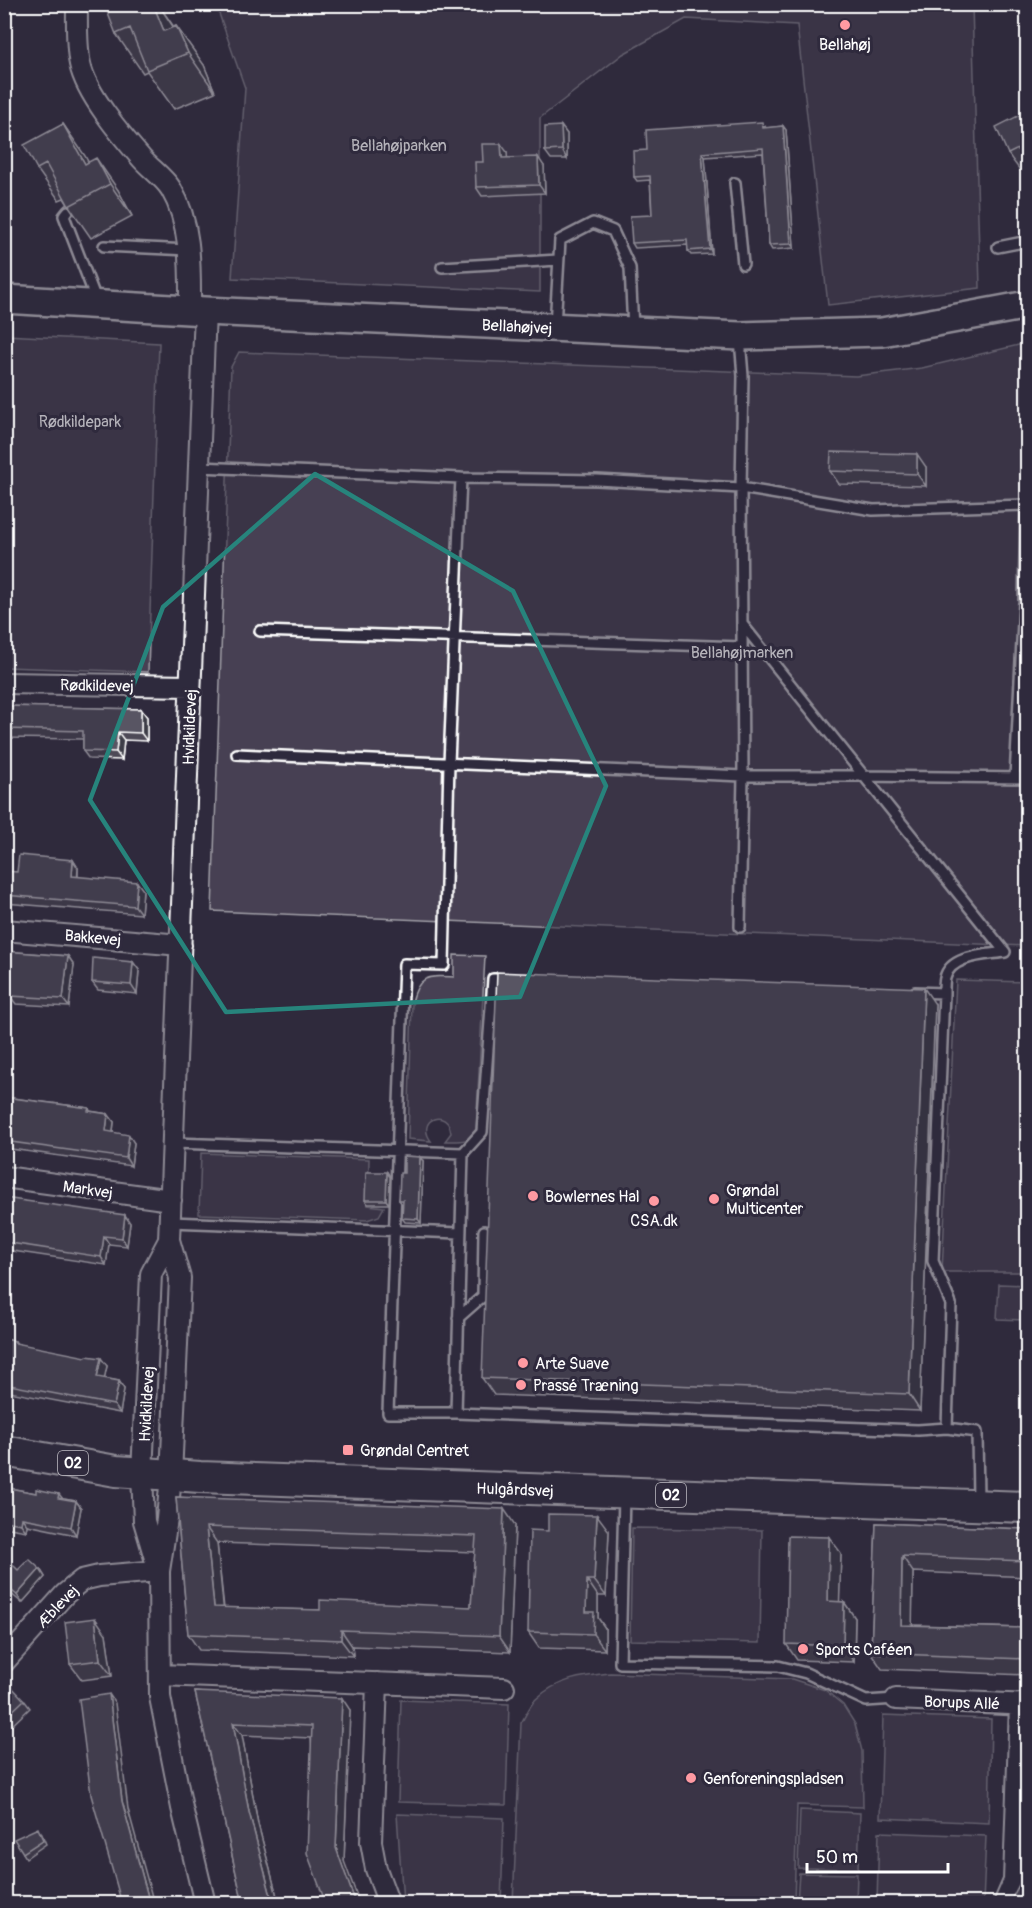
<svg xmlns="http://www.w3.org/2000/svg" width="1032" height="1908" font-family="Pangolin,sans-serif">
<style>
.green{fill:#464152;stroke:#a2a0a8;stroke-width:1.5}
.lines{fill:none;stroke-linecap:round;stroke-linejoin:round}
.lane-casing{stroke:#fff;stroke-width:14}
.street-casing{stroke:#fff;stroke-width:24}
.secondary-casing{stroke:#fff;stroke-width:32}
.primary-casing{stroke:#fff;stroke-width:34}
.lane{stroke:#2f2a3d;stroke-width:9}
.street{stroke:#2f2a3d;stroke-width:20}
.secondary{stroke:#2f2a3d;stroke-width:27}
.primary{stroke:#2f2a3d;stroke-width:30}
.wall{fill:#4d4956;stroke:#fff;stroke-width:1.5;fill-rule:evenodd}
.shaded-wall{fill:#3e3c46;stroke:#fff;stroke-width:1.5}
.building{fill:#595564;stroke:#fff;stroke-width:1.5;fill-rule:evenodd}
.marked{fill:none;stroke:#27847c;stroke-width:4.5;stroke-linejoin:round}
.poi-dot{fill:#ff9aa2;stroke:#2f2a3d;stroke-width:2}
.labels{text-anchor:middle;stroke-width:6;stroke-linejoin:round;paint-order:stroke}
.shield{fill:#2f2a3d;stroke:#c1bfc5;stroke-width:1.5}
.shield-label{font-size:15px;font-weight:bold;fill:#fff}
.poi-label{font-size:16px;fill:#fff;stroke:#2f2a3d;text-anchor:start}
.park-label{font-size:16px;fill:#b5b3ba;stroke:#2f2a3d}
.street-label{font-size:16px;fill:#fff;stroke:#2f2a3d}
</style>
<rect width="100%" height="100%" fill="#2f2a3d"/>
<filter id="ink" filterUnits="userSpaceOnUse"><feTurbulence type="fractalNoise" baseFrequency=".0167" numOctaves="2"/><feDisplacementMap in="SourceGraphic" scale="12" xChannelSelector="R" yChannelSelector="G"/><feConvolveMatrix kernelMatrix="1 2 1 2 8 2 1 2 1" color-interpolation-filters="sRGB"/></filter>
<g filter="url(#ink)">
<!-- green -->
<path class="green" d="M216,5H972L980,288L828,305L797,25L686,19L623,54L540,118V292L232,278L245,88Z
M5,335L159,343L148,672L5,667Z
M1027,343V946L212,911L231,367L239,352L856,376L922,368Z
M454,955L485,956L476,1130C470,1143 459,1141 445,1141L451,1133C448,1107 415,1119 431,1141L408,1139L412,1002C419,974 429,976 454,977Z
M956,980L1027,982V1272H942Z
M201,1153L369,1159L368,1205L384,1207L379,1216L367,1220L199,1214Z
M999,1284L1027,1285V1320L997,1319Z
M632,1528L762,1530L760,1643L630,1640Z
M610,1673L792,1679L825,1690L843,1705L855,1724L862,1751L863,1807L797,1805L794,1903H513L521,1723C526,1715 530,1705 536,1699C557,1679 583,1676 610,1673Z
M401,1700L509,1704L506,1805L398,1802Z
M883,1715L991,1719L989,1823L880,1818Z
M800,1810L860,1813L858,1869L798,1868Z
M397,1814L504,1818L501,1903H403Z
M879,1832L986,1836L983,1903H877Z
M799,1873L857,1874L856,1903H797Z"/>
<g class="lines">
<!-- lane casing -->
<g class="lane-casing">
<path id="lane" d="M735,183L743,264
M68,211L64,216L97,302
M104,246L189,250
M998,247L1028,241
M442,267L558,260
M555,326L560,240L593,223L613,231L630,268L633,329
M740,339L743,376L741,488L743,776L740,927
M199,467L461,478L597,480L741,488L873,510L1028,505
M742,624L1005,952C987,955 950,955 945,978C944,982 944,988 944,993
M260,631L742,647
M237,754L743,776H864L1028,778
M1015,778L1024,602L1026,505
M509,979H493L482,1132L463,1153L456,1413L918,1430L947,1428L977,1432L978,1500
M915,992L944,993L933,1261L951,1304L947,1428
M173,1143L463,1153
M170,1222L460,1233
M458,1318L483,1296L484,1231
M456,1413H388L404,964L444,965L449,763L461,478
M624,1495L620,1663L778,1666L806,1673L866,1701L896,1699"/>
</g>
<!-- street casing -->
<g class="street-casing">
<path id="street" d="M77,4C77,24 76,45 80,64C86,94 122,136 142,159C151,169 164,178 171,189C192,225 190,269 190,310
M4,683L190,686
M4,930L181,945
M4,1177L171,1200
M157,1565L144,1521L142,1474L151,1274L169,1240
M4,1662L65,1594L82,1580L99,1576L159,1571
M160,1675L504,1688
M377,1683L371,1842L376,1869L389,1904
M896,1699L1028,1705
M205,1904L182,1808L160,1697L159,1571L167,1519L171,1476L180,1278L169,1240L205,311
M1004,1904L1014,1881L1020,1704"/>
</g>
<!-- secondary casing -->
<g class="secondary-casing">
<path id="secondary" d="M4,299L205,311L740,336L882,332L1028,305"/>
</g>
<!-- primary casing -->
<g class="primary-casing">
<path id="primary" d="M4,1451L116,1471L200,1477L1028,1507"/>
</g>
<!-- lane -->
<use href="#lane" class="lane"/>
<!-- street -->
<use href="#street" class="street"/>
<!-- secondary -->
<use href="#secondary" class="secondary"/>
<!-- primary -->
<use href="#primary" class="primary"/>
</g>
<!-- wall -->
<path class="wall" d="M109,4H158L174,27L176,26L204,65L215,92L174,109L147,71L143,73L116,34Z
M1028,111V181L1008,154Z
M63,124L88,162L118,190L132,216L91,238L69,206L64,198L59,200L37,169Z
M561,126L567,134V159H551L545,151Z
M765,126L766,128L783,126L786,130L794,248L772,250L769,245L763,153L705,157L712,254L691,255L688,251V245L635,248L632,243L652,215L650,180L637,181L634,177L647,150Z
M507,152V158L544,166L545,193L482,196L476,187L483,162Z
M926,467V486L839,484L830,471Z
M4,706L141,709L147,717V741L124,740L122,760L89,759L83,751V739L4,738Z
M73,860L78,868V877L143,890L141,914L4,903V871L17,872Z
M4,951L68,956L74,965L69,1007L16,1004L10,996L11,983H4Z
M133,962L139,970L137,994L98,990L92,982Z
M935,1004L920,1411L494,1395L482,1378Z
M4,1097L89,1108L90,1111L108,1114L114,1122L113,1132L134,1143L131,1166L4,1148Z
M423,1161L421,1223L405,1222L402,1218V1204L399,1200L404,1173Z
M387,1172L390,1177L389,1204H368L365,1200Z
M4,1198L130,1223L127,1246L109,1244L106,1265L6,1250L4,1247Z
M4,1339L15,1341L17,1344L107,1366L104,1378L119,1381L124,1389L120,1413L4,1391Z
M4,1487L36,1493L59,1494L63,1499L76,1501L81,1508L76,1535L27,1525L26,1531L4,1527Z
M176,1497L515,1525L510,1652L352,1646L353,1656L199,1650L188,1634ZM217,1543L475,1552L471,1607L320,1610L224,1608Z
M876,1523L1028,1529V1577L913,1572L912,1625L1028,1628V1675L882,1669L871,1653Z
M609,1531L606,1596H598V1618L605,1628V1650L539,1648L528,1632Z
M841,1553L839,1602H844L855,1618L854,1662L797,1660L786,1644Z
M40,1569L45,1577L22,1603L4,1588V1573L18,1570Z
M106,1634L112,1676L82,1680L70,1664Z
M4,1686L24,1700L30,1708L4,1733Z
M195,1692L350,1710L344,1861L326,1904L311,1738L242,1735L258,1824L279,1904H243Z
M41,1832L46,1844L26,1858L23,1853Z"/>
<!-- shaded-wall -->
<path class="shaded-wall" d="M153,4H158L174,28L164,31Z
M176,26L204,65L215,92L188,53Z
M63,124L85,156L102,188L85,164Z
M561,126L567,134V159L562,150Z
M783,126L786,130L794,248L791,244Z
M501,144L507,152L508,166L502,158Z
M702,153L705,157L712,254L710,249Z
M538,157L544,166L545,193L539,185Z
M96,158L118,190L132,216L110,184Z
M917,454L926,467V486L917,474Z
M141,709L147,717V741L141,733Z
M118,732L124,740L122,760L116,752Z
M73,860L78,868L77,884L72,876Z
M137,882L143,890L141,914L135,906Z
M68,956L74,965L69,1007L63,999Z
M133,962L139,970L137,994L131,985Z
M924,988L935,1004L920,1411L909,1394Z
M108,1114L114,1122L112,1139L106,1131Z
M129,1135L134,1143L131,1166L126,1158Z
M420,1157L423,1161L421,1223L418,1219Z
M387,1172L390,1177L389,1204L386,1200Z
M125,1215L130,1223L127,1246L122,1238Z
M104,1236L109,1244L106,1265L101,1257Z
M101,1358L107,1366L103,1385L97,1377Z
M119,1381L124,1389L120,1413L114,1405Z
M76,1501L81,1508L76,1535L71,1527Z
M504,1509L515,1525L510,1652L499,1636Z
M597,1515L609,1531L606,1596L594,1580Z
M22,1518L27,1525L26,1531L21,1524Z
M206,1527L217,1543L225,1624L214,1607Z
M829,1537L841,1553L839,1617L828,1601Z
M902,1556L913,1572L912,1641L901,1625Z
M40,1569L45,1577L22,1603L17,1595Z
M587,1580L598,1596V1618L605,1628V1650L593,1634L586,1612Z
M844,1602L855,1618L854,1662L843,1646Z
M95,1618L106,1634L112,1676L100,1660Z
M341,1630L352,1646L353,1656L341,1640Z
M109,1694L115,1703L128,1809L154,1904H150L122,1801Z
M342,1698L350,1710L344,1861L360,1904H356L336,1848Z
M233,1723L242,1735L258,1824L279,1904H273L249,1812Z"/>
<!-- building -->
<path class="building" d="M109,4H153L164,31L176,26L188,53L147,70L130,28L116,34L105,6Z
M1028,111V158L1022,147L1008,154L996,127Z
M762,122L763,128L783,126L791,244L769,245L763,148L702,153L710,249L688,251L687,240L632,243L630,216L652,215L650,176L634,177L633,151L647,150L646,130Z
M63,124L85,164L96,158L110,184L69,206L46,164L37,169L24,145Z
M561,126L562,150L545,151V127Z
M482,144H501L502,158L538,157L539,185L476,187L475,162H483Z
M831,452L917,454V474L830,471Z
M4,706L141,709V733L118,732L116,752L83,751V731L4,729Z
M19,855L73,860L72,876L137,882L135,906L4,895V871L17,872Z
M4,951L68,956L63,999L10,996L12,976L4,975Z
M93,958L133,962L131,985L92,982Z
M497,972L924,988L909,1394L482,1378Z
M4,1097L89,1108L88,1111L108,1114L106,1131L129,1135L126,1158L4,1141Z
M404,1156L420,1157L418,1219L402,1218L403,1200H399L400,1173H404Z
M366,1172H387L386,1200H365Z
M4,1198L125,1215L122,1238L104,1236L101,1257L4,1242Z
M4,1339L15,1341V1343L86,1357L87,1356L101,1358L97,1377L119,1381L114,1405L4,1384Z
M4,1487L36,1493V1489L59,1494L58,1498L76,1501L71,1527L22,1518L21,1524L4,1521Z
M176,1497L504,1509L499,1636L341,1630V1640L188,1634ZM206,1527L476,1536L471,1607L320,1600V1610L214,1607Z
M548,1514L597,1515L594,1580H587L586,1612H594L593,1634L528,1632L530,1530L548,1531Z
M876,1523L1028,1529V1561L902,1556L901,1625L1028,1628V1659L871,1653Z
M788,1536L829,1537L828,1601L844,1602L843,1646L786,1644Z
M29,1559L40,1569L17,1595L4,1585V1573L12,1564L18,1570Z
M95,1618L100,1660L70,1664L65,1622Z
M8,1683L24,1700L4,1719V1686Z
M195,1692L342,1698L336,1848L356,1904H326L307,1853L312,1726L233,1723L249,1812L273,1904H243Z
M109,1694L122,1801L150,1904H122L91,1795L79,1699Z
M1025,1718H1028V1904H1009L1022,1879Z
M38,1828L43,1840L23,1853L14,1839Z"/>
</g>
<!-- marked area -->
<path d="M0 0H1032V1908H0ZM315,474L513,591L606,786L520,997L226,1012L90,800L163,607Z" fill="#2f2a3d" fill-opacity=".55" fill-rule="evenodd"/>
<path class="marked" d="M315,474L513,591L606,786L520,997L226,1012L90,800L163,607Z"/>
<!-- markers -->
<g class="poi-dot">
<circle cx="845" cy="25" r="6"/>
<circle cx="533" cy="1196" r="6"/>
<circle cx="714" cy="1199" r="6"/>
<circle cx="654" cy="1201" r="6"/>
<circle cx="523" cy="1363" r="6"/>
<circle cx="521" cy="1385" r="6"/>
<rect x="342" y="1444" width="12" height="12" rx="3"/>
<circle cx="803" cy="1649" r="6"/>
<circle cx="691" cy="1778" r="6"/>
</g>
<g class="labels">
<!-- shield labels -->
<g class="shield">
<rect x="58" y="1451" width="30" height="24" rx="4.5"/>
<rect x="656" y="1483" width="30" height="24" rx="4.5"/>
</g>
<g class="shield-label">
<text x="73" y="1468">O2</text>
<text x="671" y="1500">O2</text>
</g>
<!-- poi labels -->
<g class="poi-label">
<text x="845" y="50" text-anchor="middle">Bellahøj</text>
<text x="726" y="1196">Grøndal<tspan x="726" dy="18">Multicenter</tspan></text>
<text x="545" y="1202">Bowlernes Hal</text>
<text x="654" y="1226" text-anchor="middle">CSA.dk</text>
<text x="535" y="1369">Arte Suave</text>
<text x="533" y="1391">Prassé Træning</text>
<text x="360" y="1456">Grøndal Centret</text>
<text x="815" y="1655">Sports Caféen</text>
<text x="703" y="1784">Genforeningspladsen</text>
</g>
<!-- park labels -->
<g class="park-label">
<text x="399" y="151">Bellahøjparken</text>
<text x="80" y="427">Rødkildepark</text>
<text x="742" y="658">Bellahøjmarken</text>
</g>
<!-- street labels -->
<g class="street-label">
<text transform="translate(517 326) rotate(3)" y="6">Bellahøjvej</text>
<text transform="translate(97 685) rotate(1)" y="6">Rødkildevej</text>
<text transform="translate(189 727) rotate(-88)" y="6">Hvidkildevej</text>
<text transform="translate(93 937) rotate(5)" y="6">Bakkevej</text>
<text transform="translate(88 1189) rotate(8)" y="6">Markvej</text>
<text transform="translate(146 1404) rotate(-87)" y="6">Hvidkildevej</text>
<text transform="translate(515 1489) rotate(2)" y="6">Hulgårdsvej</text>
<text transform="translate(57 1606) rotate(-46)" y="6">Æblevej</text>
<text transform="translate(962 1702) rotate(2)" y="6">Borups Allé</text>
</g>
</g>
<!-- margin -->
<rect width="1032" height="1908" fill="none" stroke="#2f2a3d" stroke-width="24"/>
<rect x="12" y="12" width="1008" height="1884" fill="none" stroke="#fff" stroke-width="2" filter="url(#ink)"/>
<!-- scale -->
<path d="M807 1863v9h141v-9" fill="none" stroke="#ffffff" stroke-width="3"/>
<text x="816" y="1863" font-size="18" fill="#ffffff" stroke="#2f2a3d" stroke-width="4.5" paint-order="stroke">50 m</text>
</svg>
